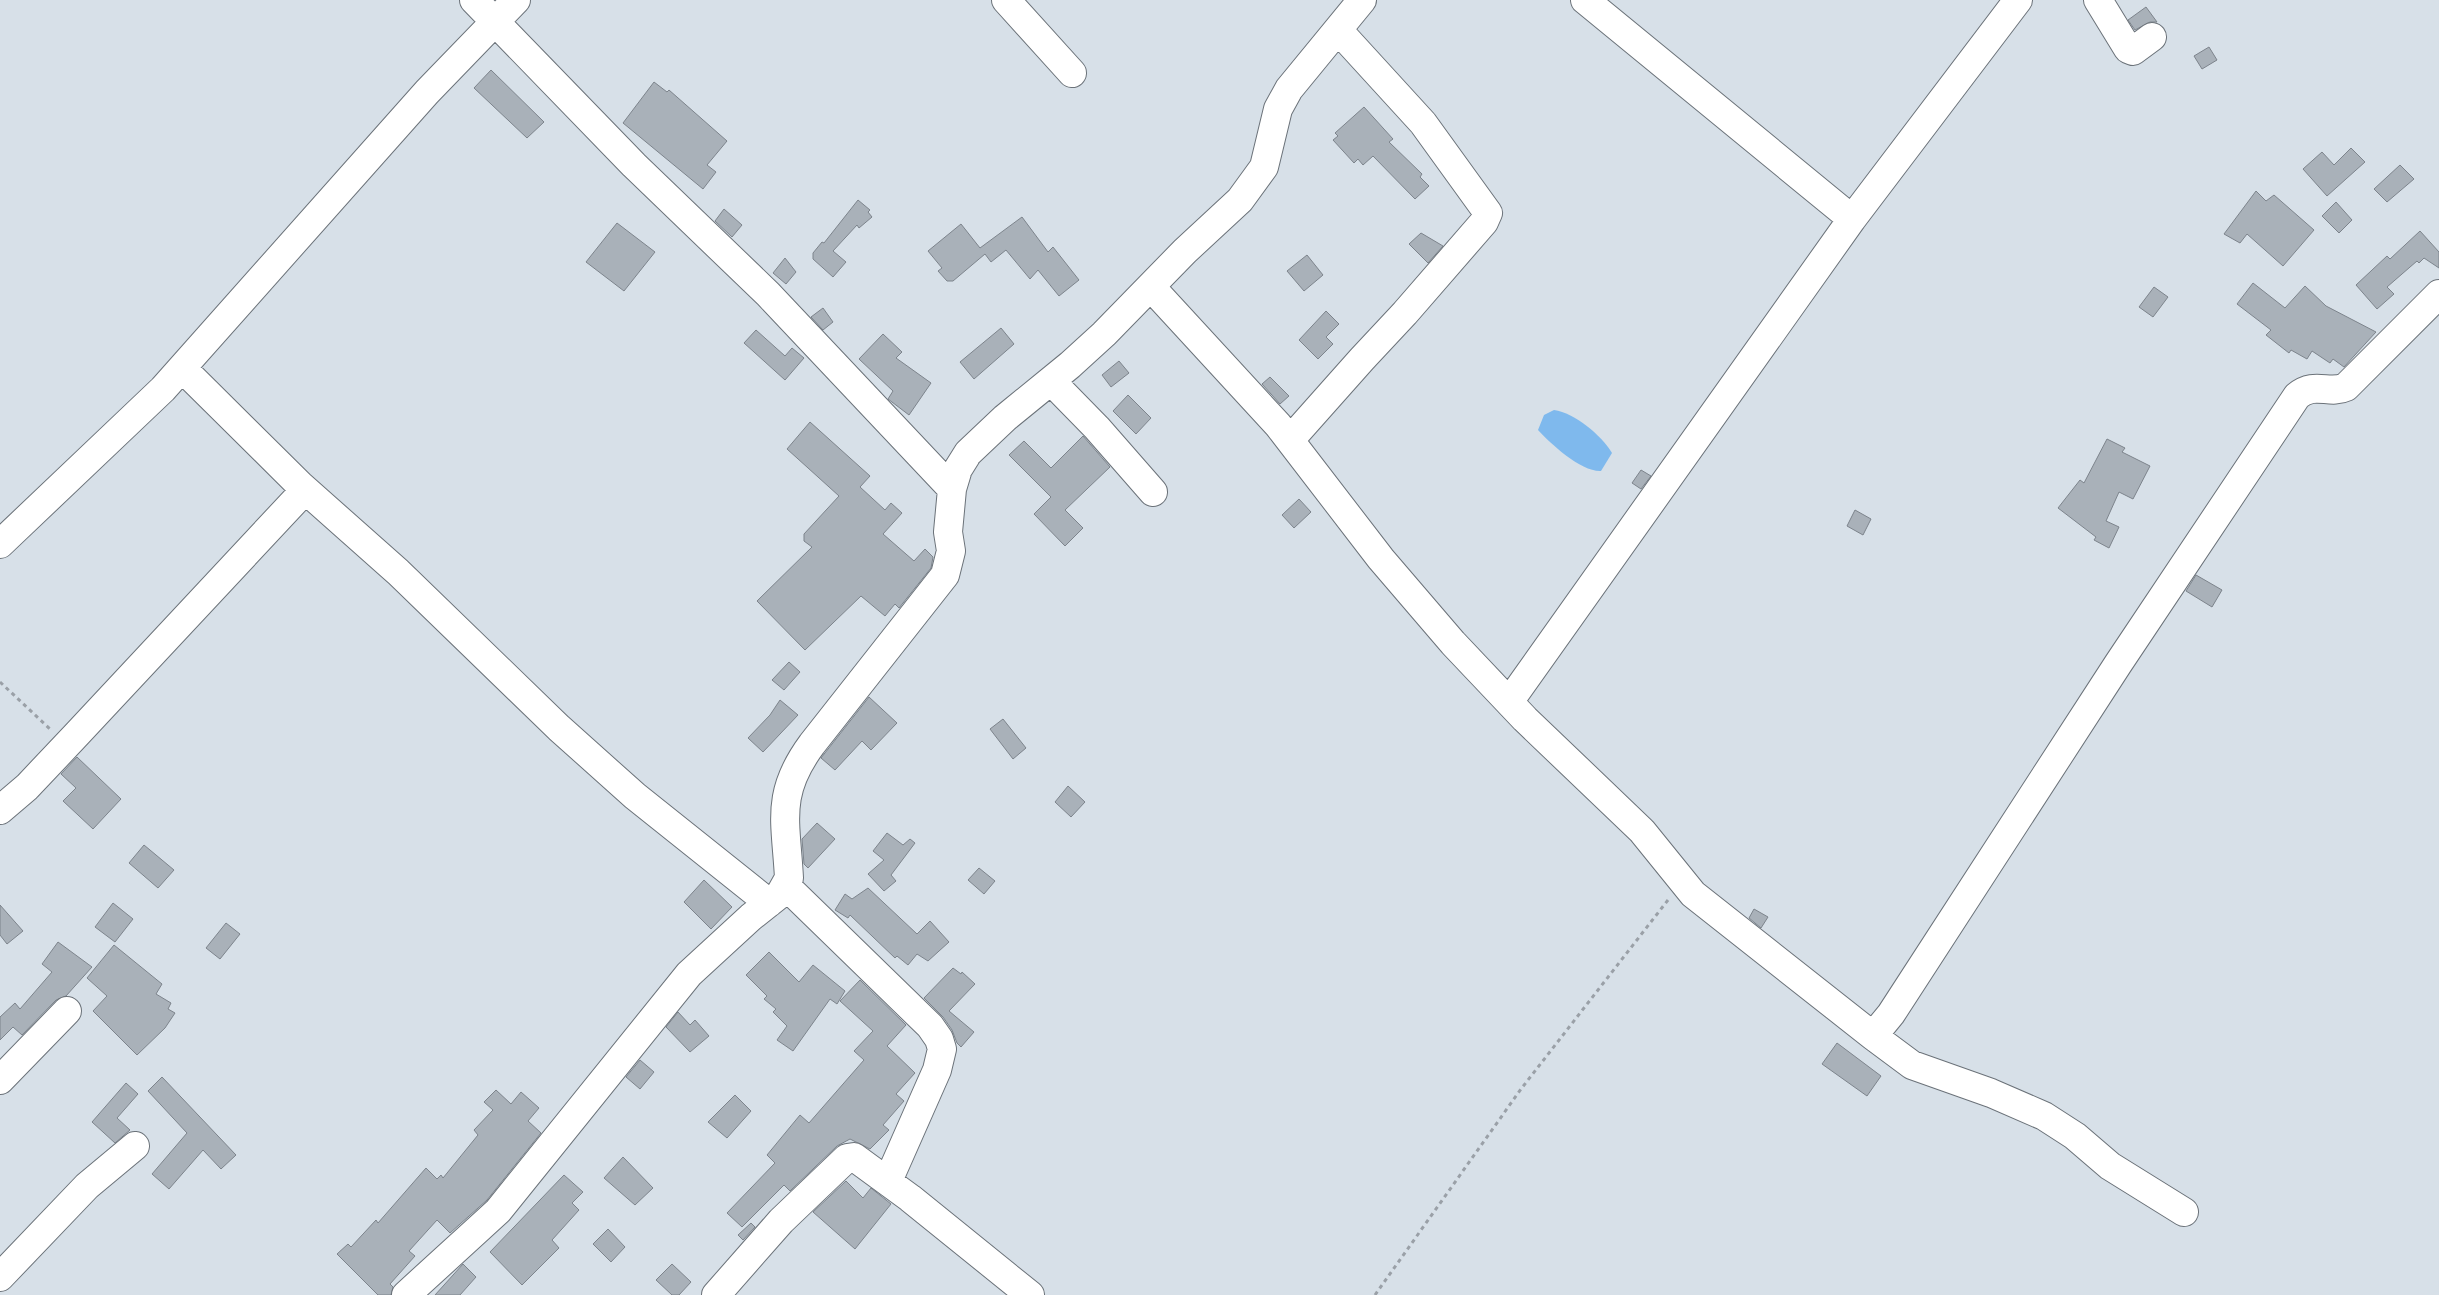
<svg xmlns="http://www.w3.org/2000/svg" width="2439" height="1295" font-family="'Public Sans',sans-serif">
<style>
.water{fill:#7fb9ed}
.building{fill:#a9b1b9;stroke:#7d848c}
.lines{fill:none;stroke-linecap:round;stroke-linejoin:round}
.minor-casing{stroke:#6b7279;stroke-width:30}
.path{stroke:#9aa0a7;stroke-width:3;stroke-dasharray:4 4;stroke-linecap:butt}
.minor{stroke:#fff;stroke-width:28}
</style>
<rect width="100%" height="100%" fill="#d7e0e8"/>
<!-- water -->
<path class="water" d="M1554,410C1575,413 1601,435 1612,453L1601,471C1581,472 1551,444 1538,430L1544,415Z"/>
<!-- building -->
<path class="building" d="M2146,7L2157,22H2150L2135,30L2128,20Z
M2209,47L2217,60L2202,69L2194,56Z
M491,70L544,122L527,138L474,88Z
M654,82L667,92L669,90L727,141L707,165L716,172L703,189L623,123Z
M1364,107L1393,139L1389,142L1422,174L1420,177L1429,186L1415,199L1373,156L1363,165L1358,159L1354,163L1333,140L1338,136L1335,133Z
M2351,148L2365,162L2327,196L2303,169L2322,152L2334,165Z
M2400,165L2414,179L2387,202L2374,189Z
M2256,191L2266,201L2274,195L2314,230L2283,266L2247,234L2240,243L2224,234Z
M858,200L870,210L868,212L872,217L859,228L857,225L833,251L846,262L833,277L813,259V253L822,242L824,243Z
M2336,202L2352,220L2339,233L2322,216Z
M724,209L742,225L732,237L715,221Z
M1022,217L1048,252L1053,247L1079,280L1059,296L1038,270L1030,279L1006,250L991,262L985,254L953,281H947L938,271L942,268L928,251L961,224L980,248Z
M617,223L655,252L624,291L586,262Z
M2420,231L2439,252V268L2424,258L2419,263L2417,261L2387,287L2394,294L2377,309L2356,285L2387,256L2390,259Z
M1421,233L1443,246L1428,263L1409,244Z
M1307,255L1323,275L1304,291L1287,271Z
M785,258L796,272L786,284L773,273Z
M2253,283L2285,308L2305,286L2326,306L2376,332L2344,367L2333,359L2330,363L2312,351L2307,359L2291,350L2289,353L2266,335L2271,330L2237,304Z
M2154,287L2168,297L2153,317L2139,307Z
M823,308L833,322L823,330L811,317Z
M1326,311L1339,324L1326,337L1333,344L1318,359L1299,340Z
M1001,328L1014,344L974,379L960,362Z
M756,330L785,356L792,348L804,358L785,380L744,343Z
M883,334L902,352L896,358L931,383L909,415L888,399L893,391L859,359Z
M1119,361L1129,373L1111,387L1102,375Z
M1270,377L1289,396L1280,404L1262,384Z
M1128,395L1151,418L1136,434L1113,411Z
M810,422L870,476L860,487L885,510L891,503L902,513L883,534L914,561L925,549L933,557L931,568L899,608L895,604L885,616L861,596L805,650L757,601L812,547L804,541V534L839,496L787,449Z
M1083,436L1110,467L1065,510L1083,528L1065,546L1034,514L1051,497L1009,455L1024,441L1051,468Z
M2107,439L2125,448L2122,452L2150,466L2133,499L2119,492L2106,521L2119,527L2109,548L2094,540L2096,537L2058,508L2080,480L2084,483Z
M1641,470L1651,476L1641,489L1632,483Z
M1299,499L1311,512L1294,528L1282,515Z
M1855,510L1871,519L1863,535L1847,526Z
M2196,575L2222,590L2212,607L2186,591Z
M789,662L800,672L784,690L772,680Z
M869,697L897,723L871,750L862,741L835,770L821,758Z
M780,700L798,715L763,752L748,738L770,715Z
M1003,719L1026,748L1013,759L990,729Z
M77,757L121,799L93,829L63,801L76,788L61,774Z
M1068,786L1085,802L1071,817L1055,802Z
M817,823L835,839L808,868L804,864L802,839Z
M887,833L903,845L910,839L915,843L891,875L896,881L884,891L868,874L884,860L873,851Z
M144,845L174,870L158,888L129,863Z
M979,868L995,881L984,894L968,880Z
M704,880L732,907L711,929L684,902Z
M868,888L917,934L930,921L949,942L928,961L917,954L908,965L897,956L895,958L850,915L848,918L835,910L845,894L852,899Z
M113,903L133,919L115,942L95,927Z
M0,905L23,931L7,944L0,935Z
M1754,909L1768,917L1761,928L1749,918Z
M226,923L240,934L220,959L206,948Z
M58,942L92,967L66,996L56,1000L22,1035L13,1027L0,1040V1017L15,1003L20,1009L52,972L42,964Z
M114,945L162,984L156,994L171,1003L168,1009L175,1013L165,1028L137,1055L93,1011L107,996L87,978Z
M769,952L799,982L813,965L845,991L837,1004L830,999L793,1051L777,1040L787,1026L773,1012L776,1009L764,999L767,996L746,975Z
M953,968L961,974L962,972L975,984L949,1011L974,1032L961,1047L957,1043L952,1030L943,1017L924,998Z
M860,980L906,1025L887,1046L915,1073L896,1094L904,1101L883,1125L889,1130L870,1149L850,1139L837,1146L790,1191L784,1185L742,1227L727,1213L775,1163L767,1155L800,1115L809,1123L864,1060L854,1051L873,1031L840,1001Z
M678,1012L690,1025L695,1020L709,1036L690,1052L666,1027Z
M1837,1043L1881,1076L1867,1096L1822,1064Z
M640,1060L654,1072L640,1089L626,1077Z
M162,1077L236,1155L221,1169L203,1150L169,1189L152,1174L187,1133L148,1091Z
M126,1083L138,1094L117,1118L130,1130L115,1143L92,1122Z
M496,1090L511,1104L521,1092L539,1108L528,1121L541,1133L487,1200L450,1233L437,1220L409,1251L415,1256L390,1284L393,1287L391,1295H378L337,1254L348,1244L351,1247L376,1220L378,1223L426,1168L437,1179L441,1175L443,1178L478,1135L474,1130L493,1110L484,1102Z
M735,1095L751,1111L727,1138L708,1122Z
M623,1157L653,1188L635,1205L604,1178Z
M564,1175L583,1192L572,1203L579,1210L552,1240L559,1248L522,1285L490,1252Z
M846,1181L863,1198L871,1188L891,1204L855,1249L813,1212Z
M751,1223L755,1227L743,1240L738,1235Z
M608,1229L625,1247L611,1262L593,1244Z
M463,1264L476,1277L460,1295H435Z
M672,1264L691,1282L679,1295H672L656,1280Z"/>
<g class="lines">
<!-- minor casing -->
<g class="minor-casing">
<path id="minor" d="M474,0L634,165L768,294L952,489
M1006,0L1072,73
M1585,0L1852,219
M2098,0L2128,49L2133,51L2152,37
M1151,287L1278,425L1381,559L1453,643L1525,719L1642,831L1693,894L1873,1036L1891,1014L2118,664L2297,396C2315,381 2329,395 2346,387L2439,294
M182,368L300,485L398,572L559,728L635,796L769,903
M1051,381L1097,428L1153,492
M1290,440L1362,359L1405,313L1484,222L1488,213L1423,123L1338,30
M0,544L163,389L427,92L516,0
M1509,702L1852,219L2018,0
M0,810L27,787L78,733L305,490
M786,886L930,1026L939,1039L942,1049L937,1070L888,1181
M1873,1036L1912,1065L1991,1093L2044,1116L2075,1136L2110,1166L2184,1212
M0,1080L67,1011
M0,1277L87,1186L135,1146
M406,1295L498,1211L689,974L751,917L780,894L789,878C786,821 775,794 812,744L945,575L951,551L948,532L952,489L958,469L968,453L1005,418L1070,365L1104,334L1185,251L1240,200L1264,167L1278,109L1289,89L1362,0
M716,1295L781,1221L847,1158L854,1157L910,1198L1030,1295"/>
</g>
<!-- path -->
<path class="path" d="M0,682L50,729
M1375,1295L1521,1089L1668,900"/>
<!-- minor -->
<use href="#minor" class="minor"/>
</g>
</svg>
